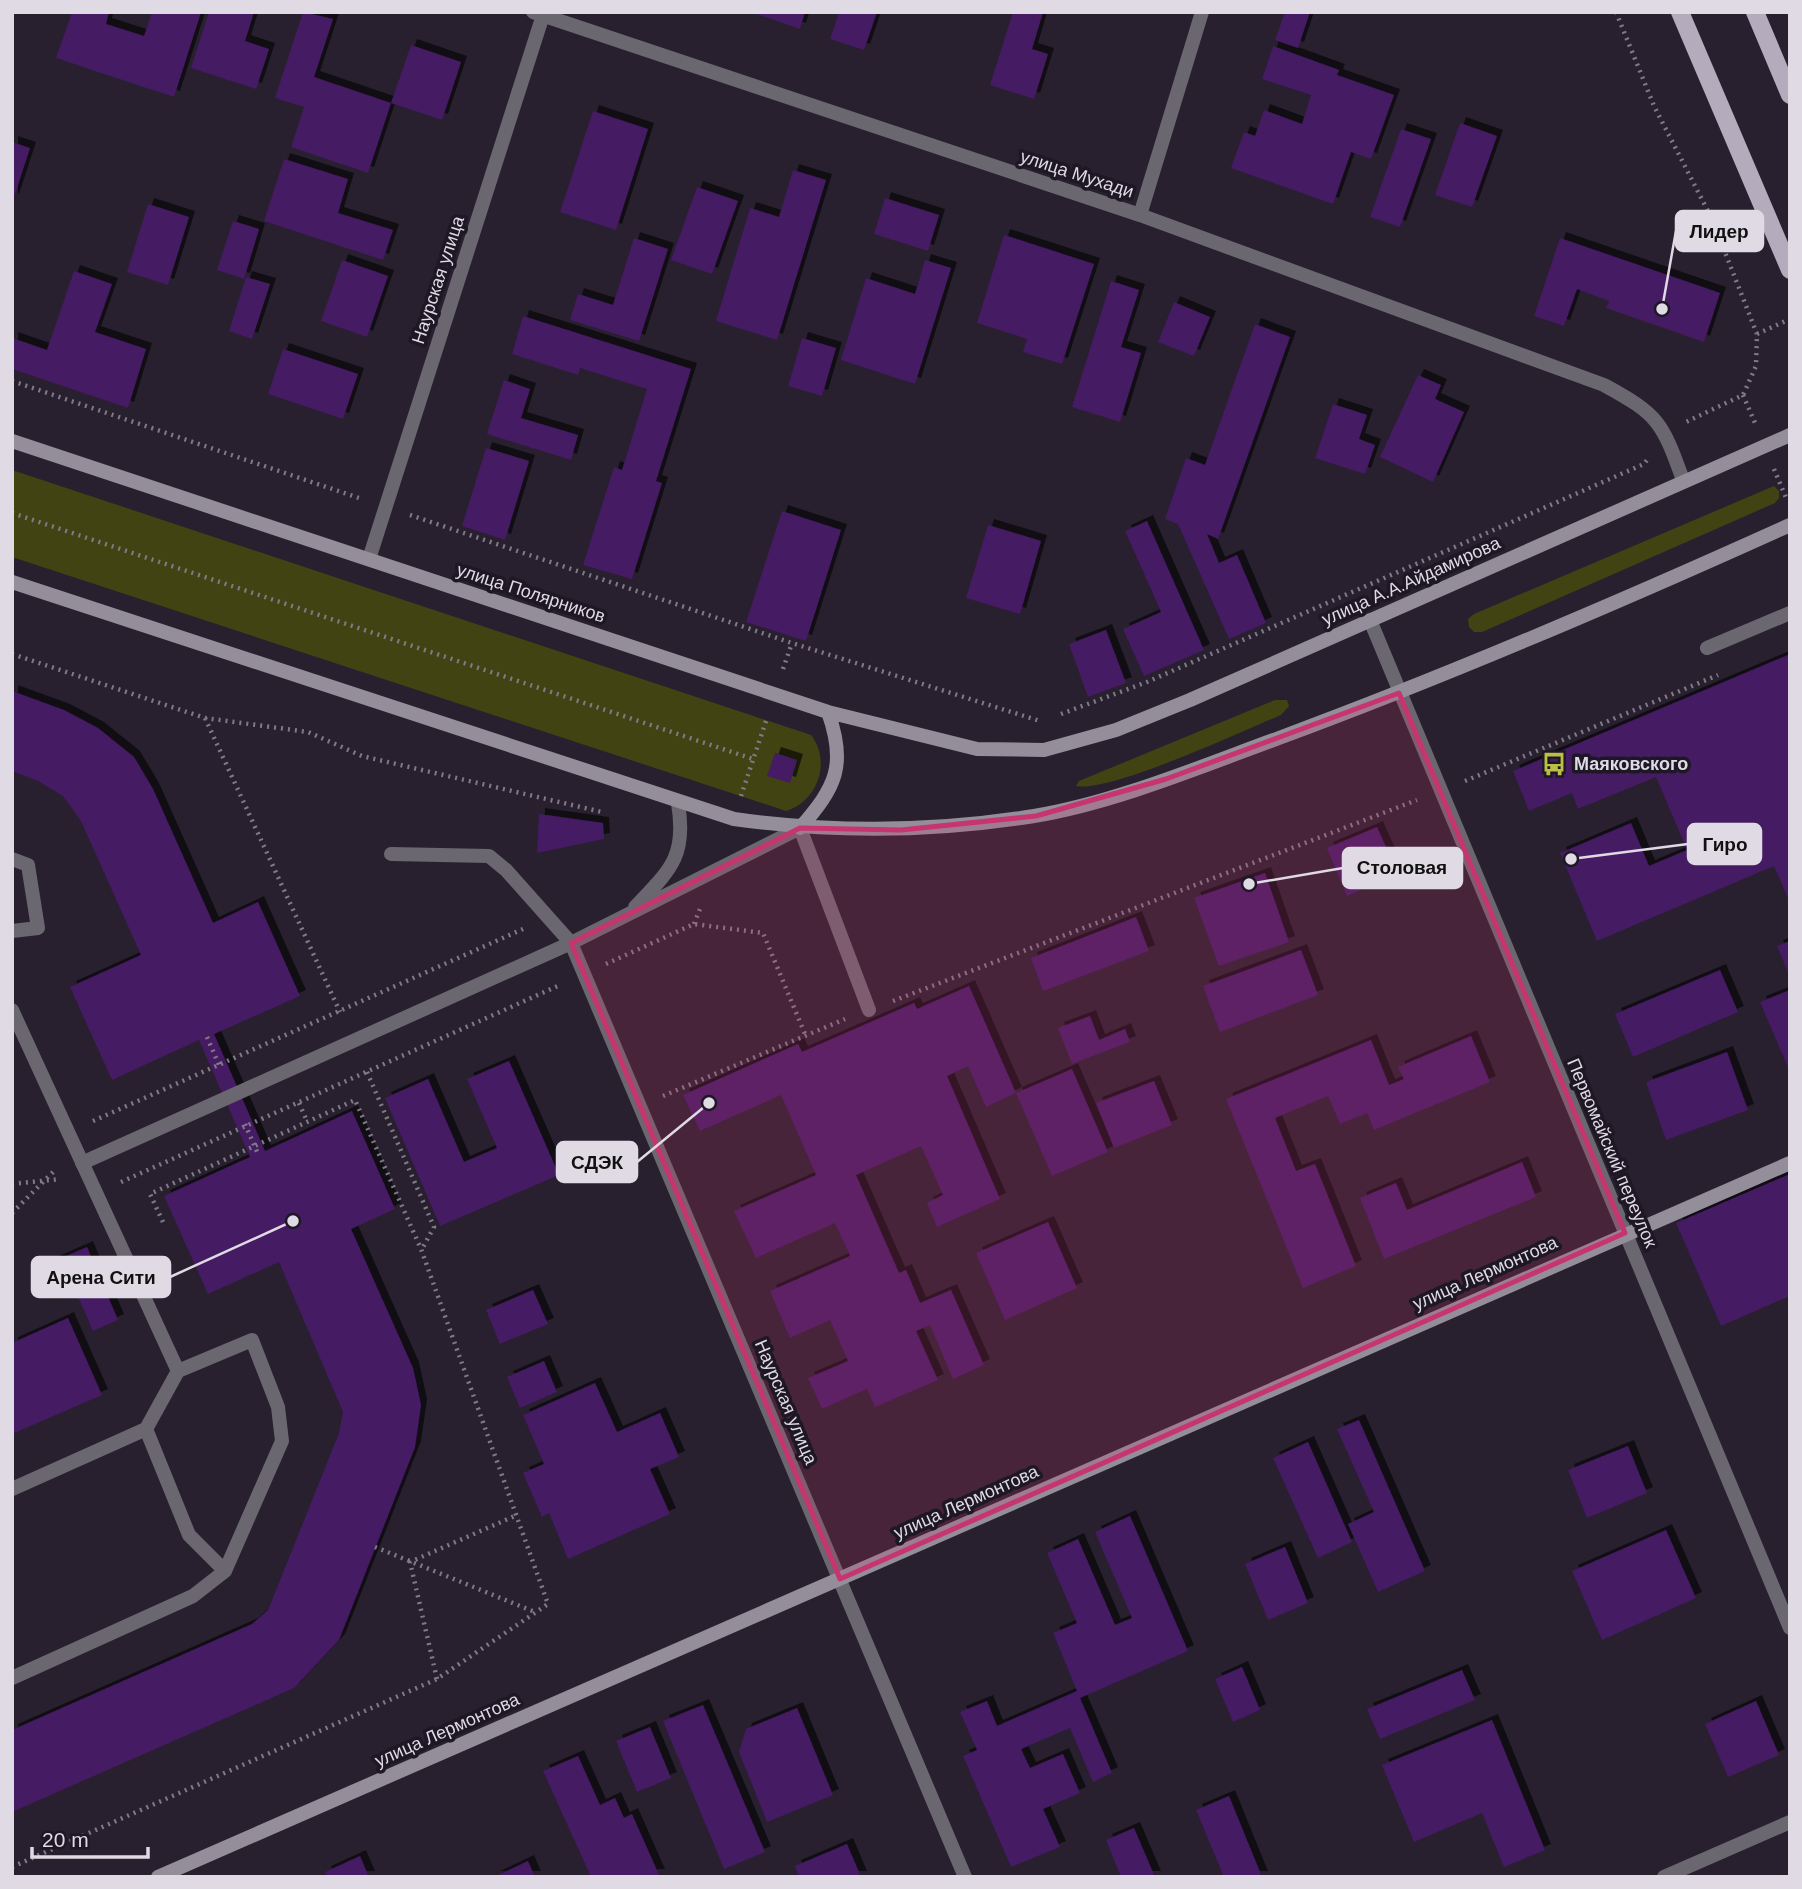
<svg xmlns="http://www.w3.org/2000/svg" width="1802" height="1889" font-family="Helvetica,sans-serif">
<style>
.green{fill:#414312}
.building{fill:#451a63;filter:url(#shadow)}
.lines{fill:none;stroke-linecap:round;stroke-linejoin:round}
.path{stroke:#807a87;stroke-width:4.5;stroke-dasharray:2 5;stroke-linecap:butt}
.lane{stroke:#6b6770;stroke-width:14}
.street{stroke:#6b6770;stroke-width:14}
.secondary{stroke:#948e9b;stroke-width:14}
.primary{stroke:#b4acbc;stroke-width:18}
.marked{fill:#c63570;fill-opacity:0.2;stroke:#c63570;stroke-width:5;stroke-linejoin:round}
.labels{text-anchor:middle;stroke-width:7;stroke-linejoin:round;paint-order:stroke}
.street-label{font-size:18px;fill:#dfdae4;stroke:#1e1725}
.poi-label{font-size:18px;font-weight:bold;fill:#dfdae4;stroke:#1e1725;text-anchor:start}
.leader{fill:none;stroke:#dfdae4;stroke-width:2.5}
.callout-dot{fill:#dfdae4;stroke:#1e1725;stroke-width:2.5}
.callout{fill:#dfdae4;stroke:#dfdae4;stroke-width:2.5}
.callout-label{font-size:19px;text-anchor:middle;font-weight:bold;fill:#111}
</style>
<defs>
<filter id="shadow"><feDropShadow dx="6" dy="-6" stdDeviation="0" flood-color="#0009"/></filter>
</defs>
<rect width="100%" height="100%" fill="#28202f"/>
<!-- green -->
<path class="green" d="M12,470L811,735C832,762 817,802 786,811L12,557Z
M1774,486L1779,491V498L1775,503L1482,632H1474L1469,627L1468,619L1474,614Z
M1275,700H1287L1289,706L1281,715C1243,731 1110,793 1076,786L1079,781Z"/>
<!-- building -->
<path class="building" d="M72,12H109L106,24L144,36L152,12H201L174,97L56,58Z
M209,12H254L245,41L269,49L256,89L191,68Z
M303,12L333,19L314,77L391,103L368,173L291,147L304,107L275,98Z
M751,12H805L800,29Z
M839,12H877L864,50L830,39Z
M1013,12H1043L1032,49L1048,54L1034,99L990,85Z
M1285,12H1310L1298,48L1275,40Z
M411,45L461,62L442,120L391,103Z
M1273,46L1339,70L1337,75L1394,95L1371,159L1351,152L1333,204L1231,168L1244,132L1255,136L1264,110L1302,124L1311,95L1262,79Z
M593,111L648,129L616,230L560,212Z
M1460,123L1497,136L1472,207L1435,195Z
M1401,129L1431,139L1400,227L1370,217Z
M12,142L30,148L13,200H12Z
M284,159L348,179L338,213L393,230L383,260L264,221Z
M793,170L826,180L777,340L716,321L750,208L779,217Z
M697,187L738,201L712,274L671,260Z
M885,198L939,215L928,251L874,234Z
M148,204L189,217L168,285L127,272Z
M233,221L259,229L244,279L217,270Z
M1004,235L1094,264L1062,364L1023,352L1027,339L977,323Z
M634,238L668,249L639,341L570,320L578,294L613,305Z
M1560,238L1720,293L1704,342L1606,308L1609,301L1577,289L1564,326L1534,316Z
M342,260L388,276L367,337L321,321Z
M925,260L951,268L915,384L841,360L866,278L915,294Z
M74,271L112,284L95,332L146,349L128,408L12,369V338L47,350Z
M246,277L270,284L252,339L229,331Z
M1111,281L1139,290L1121,347L1141,353L1120,422L1072,407Z
M1174,302L1210,317L1194,356L1158,342Z
M523,316L691,369L656,481L662,483L632,579L583,565L614,467L622,470L647,389L580,368L578,375L512,354Z
M1255,324L1290,337L1218,539L1207,534L1219,563L1237,555L1266,623L1229,639L1178,524L1165,519L1186,458L1205,465Z
M802,338L836,348L822,396L788,386Z
M283,349L358,374L343,419L268,394Z
M1418,375L1441,385L1435,399L1464,412L1433,482L1380,457Z
M504,380L530,389L521,418L578,435L571,460L487,434Z
M1333,404L1367,415L1359,439L1375,445L1365,474L1315,458Z
M486,448L529,461L505,540L462,526Z
M782,511L841,530L806,641L746,622Z
M1147,521L1204,650L1144,676L1123,629L1161,612L1125,531Z
M988,525L1041,541L1020,614L966,598Z
M1106,630L1126,683L1088,697L1069,644Z
M1788,655L1790,903L1774,866L1597,941L1560,853L1631,823L1649,866L1687,850L1656,777L1578,809L1572,793L1529,811L1513,771Z
M12,691L64,710L98,728L134,757L153,789L213,923L258,902L300,996L214,1034L265,1151L352,1111L395,1209L351,1229L413,1368L421,1405L415,1447L339,1640L294,1688L12,1812V1730L252,1624L268,1610L339,1433L343,1412L279,1262L208,1294L164,1196L250,1157L199,1040L112,1080L70,987L141,955L81,821L63,796L38,781L12,771Z
M775,753L797,760L790,783L767,776Z
M539,814L603,823L604,839L537,853Z
M1377,827L1398,874L1347,896L1327,848Z
M1265,873L1289,942L1219,966L1194,898Z
M1136,917L1149,951L1043,991L1031,958Z
M1790,941V977L1777,946Z
M1301,950L1318,995L1220,1032L1203,986Z
M1720,970L1738,1012L1633,1057L1615,1014Z
M969,986L1016,1093L1072,1069L1108,1152L1052,1176L1016,1093L986,1107L968,1066L947,1076L1000,1199L937,1227L927,1203L943,1195L921,1146L856,1175L899,1273L906,1270L920,1303L951,1290L984,1365L953,1379L930,1325L916,1331L938,1380L875,1407L867,1389L822,1409L808,1378L848,1361L830,1320L790,1338L770,1291L850,1256L835,1223L756,1258L734,1211L816,1175L781,1095L700,1131L683,1095L798,1044L802,1052L914,1003L917,1009Z
M1790,990V1072L1760,1002Z
M1090,1016L1099,1040L1125,1029L1130,1042L1072,1064L1058,1028Z
M1471,1036L1490,1082L1374,1130L1367,1113L1340,1124L1328,1096L1275,1118L1296,1171L1315,1164L1356,1266L1303,1288L1226,1099L1371,1040L1389,1085L1404,1079L1398,1067Z
M1727,1052L1748,1110L1666,1140L1646,1082Z
M509,1061L559,1175L440,1226L385,1098L428,1079L464,1162L497,1148L467,1079Z
M1154,1081L1172,1125L1114,1148L1096,1103Z
M1522,1162L1536,1197L1384,1259L1360,1198L1396,1183L1407,1210Z
M1790,1174V1296L1721,1326L1676,1223Z
M1048,1222L1077,1288L1005,1320L976,1253Z
M87,1247L118,1320L93,1331L75,1290L62,1295L48,1264Z
M533,1290L548,1324L500,1344L486,1310Z
M68,1318L102,1395L12,1434V1343Z
M544,1361L557,1392L520,1408L507,1377Z
M595,1383L617,1432L660,1413L679,1457L650,1469L670,1514L568,1559L549,1513L542,1517L523,1473L544,1464L523,1415Z
M1359,1420L1425,1571L1378,1592L1348,1524L1374,1512L1337,1429Z
M1308,1442L1352,1542L1318,1558L1273,1458Z
M1628,1446L1647,1493L1587,1518L1568,1470Z
M1130,1516L1188,1651L1080,1698L1112,1773L1093,1782L1070,1728L1021,1749L1030,1768L1063,1754L1080,1793L1043,1809L1060,1847L1011,1867L963,1756L977,1750L960,1712L987,1701L997,1726L1077,1691L1053,1633L1077,1623L1047,1553L1078,1539L1115,1625L1132,1618L1095,1532Z
M1666,1530L1696,1598L1602,1640L1572,1571Z
M1285,1547L1308,1603L1268,1620L1245,1564Z
M1242,1667L1260,1710L1233,1722L1215,1679Z
M1462,1670L1475,1700L1380,1739L1367,1709Z
M1756,1701L1779,1755L1728,1777L1705,1724Z
M703,1705L765,1852L724,1869L663,1721Z
M797,1708L833,1795L767,1822L739,1752L746,1729Z
M1492,1720L1545,1850L1504,1867L1482,1813L1414,1842L1382,1765Z
M650,1727L671,1778L637,1792L616,1741Z
M578,1756L600,1805L615,1798L624,1818L632,1814L659,1875L591,1877L543,1771Z
M1229,1796L1262,1877H1224L1196,1810Z
M1134,1828L1155,1877H1121L1106,1840Z
M847,1844L861,1877H799L795,1866Z
M360,1856L369,1877H327L325,1872Z
M528,1861L535,1877H494Z"/>
<g class="lines">
<!-- path -->
<path class="path" d="M1616,12L1654,106L1712,219L1757,334L1756,366L1743,395L1686,422
M1757,334L1790,319
M12,381L362,499
M1743,395L1755,423
M1774,469L1787,500
M12,513L753,759
M410,515L792,643L1040,721
M12,654L205,718L308,732L362,756L602,812
M783,669L792,643
M1061,714L1147,682L1644,464L1647,460
M205,718L340,1012
M1465,781L1718,675
M741,796L767,718
M694,924L700,909
M606,964L694,924L763,933L805,1034
M893,1001L1417,800
M207,1037L219,1065
M367,1072L434,1227L422,1249
M663,1096L845,1019
M299,1103L307,1121
M93,1121L523,929
M245,1124L258,1154
M121,1182L560,985
M12,1184L60,1179
M12,1213L56,1169
M375,1547L535,1612
M437,1679L410,1562L517,1515
M12,1867L437,1679L548,1604L421,1249L355,1100L150,1194L163,1222"/>
<!-- lane -->
<path class="lane" d="M1707,648L1790,613
M800,828L869,1010
M391,854L489,856L506,870L571,943
M12,859L28,865L38,928L12,931
M12,1010L178,1371L146,1429L12,1489
M146,1429L189,1535L225,1571
M12,1678L193,1596L225,1571L282,1441L278,1407L252,1340L178,1371"/>
<!-- street -->
<path class="street" d="M533,12L1140,215L1604,385C1659,415 1662,422 1683,480
M1140,215L1202,12
M369,559L544,12
M1370,620L1790,1628
M635,907C670,870 687,857 678,803
M571,943L965,1877
M82,1163L571,943L800,828
M1664,1877L1790,1822"/>
<!-- secondary -->
<path class="secondary" d="M12,441L828,712L977,749L1044,750L1116,730L1190,700L1790,435
M12,582L734,819C834,833 934,832 1034,816C1114,803 1202,766 1279,738C1452,674 1622,601 1790,525
M800,828C836,787 847,765 828,712
M158,1877L1790,1163"/>
<!-- primary -->
<path class="primary" d="M1680,12L1790,270
M1755,12L1790,95"/>
</g>
<!-- marked area -->
<path class="marked" d="M1399,693L1625,1233L840,1579L571,943L800,828L901,830L1036,816L1166,779Z"/>
<!-- icons -->
<defs>
<g id="bus-bare" transform="scale(1.89)"><path d="M-5-6H5V4H4V6H2V4H-2V6H-4V4H-5ZM-3.5-4V0h7V-4ZM-3.5 1.2v1.5H-2V1.2ZM2 1.2v1.5H3.5V1.2Z" fill="#bbc044" stroke="#1e1725" stroke-width="2.5" paint-order="stroke"/></g>
</defs>
<g fill-rule="evenodd">
<use href="#bus-bare" x="1554" y="764"/>
</g>
<g class="labels">
<!-- street labels -->
<g class="street-label">
<text transform="translate(1077 174) rotate(18)" y="6">улица Мухади</text>
<text transform="translate(438 280) rotate(-72)" y="6">Наурская улица</text>
<text transform="translate(1411 581) rotate(-24)" y="6">улица А.А.Айдамирова</text>
<text transform="translate(531 593) rotate(18)" y="6">улица Полярников</text>
<text transform="translate(1612 1153) rotate(67)" y="6">Первомайский переулок</text>
<text transform="translate(1485 1273) rotate(-24)" y="6">улица Лермонтова</text>
<text transform="translate(786 1402) rotate(67)" y="6">Наурская улица</text>
<text transform="translate(966 1502) rotate(-24)" y="6">улица Лермонтова</text>
<text transform="translate(447 1730) rotate(-24)" y="6">улица Лермонтова</text>
</g>
<!-- poi labels -->
<g class="poi-label">
<text x="1574" y="770">Маяковского</text>
</g>
</g>
<!-- callouts -->
<path class="leader" d="M1662 309L1676 231M1571 859L1688 844M1249 884L1343 868M709 1103L637 1162M293 1221L170 1277"/>
<g class="callout-dot">
<circle cx="1662" cy="309" r="7"/>
<circle cx="1571" cy="859" r="7"/>
<circle cx="1249" cy="884" r="7"/>
<circle cx="709" cy="1103" r="7"/>
<circle cx="293" cy="1221" r="7"/>
</g>
<g class="callout">
<rect x="1676" y="211" width="87" height="40" rx="7"/>
<rect x="1688" y="824" width="73" height="40" rx="7"/>
<rect x="1343" y="848" width="119" height="40" rx="7"/>
<rect x="557" y="1142" width="80" height="40" rx="7"/>
<rect x="32" y="1257" width="138" height="40" rx="7"/>
</g>
<g class="callout-label">
<text x="1719" y="238">Лидер</text>
<text x="1725" y="851">Гиро</text>
<text x="1402" y="874">Столовая</text>
<text x="597" y="1169">СДЭК</text>
<text x="101" y="1284">Арена Сити</text>
</g>
<!-- border -->
<rect width="1802" height="1889" fill="none" stroke="#dfdae4" stroke-width="28"/>
<!-- scale -->
<path d="M32 1847v10h116v-10" fill="none" stroke="#dfdae4" stroke-width="3.5"/>
<text x="42" y="1847" font-size="21" fill="#dfdae4" stroke="#1e1725" stroke-width="5" paint-order="stroke">20 m</text>
</svg>
